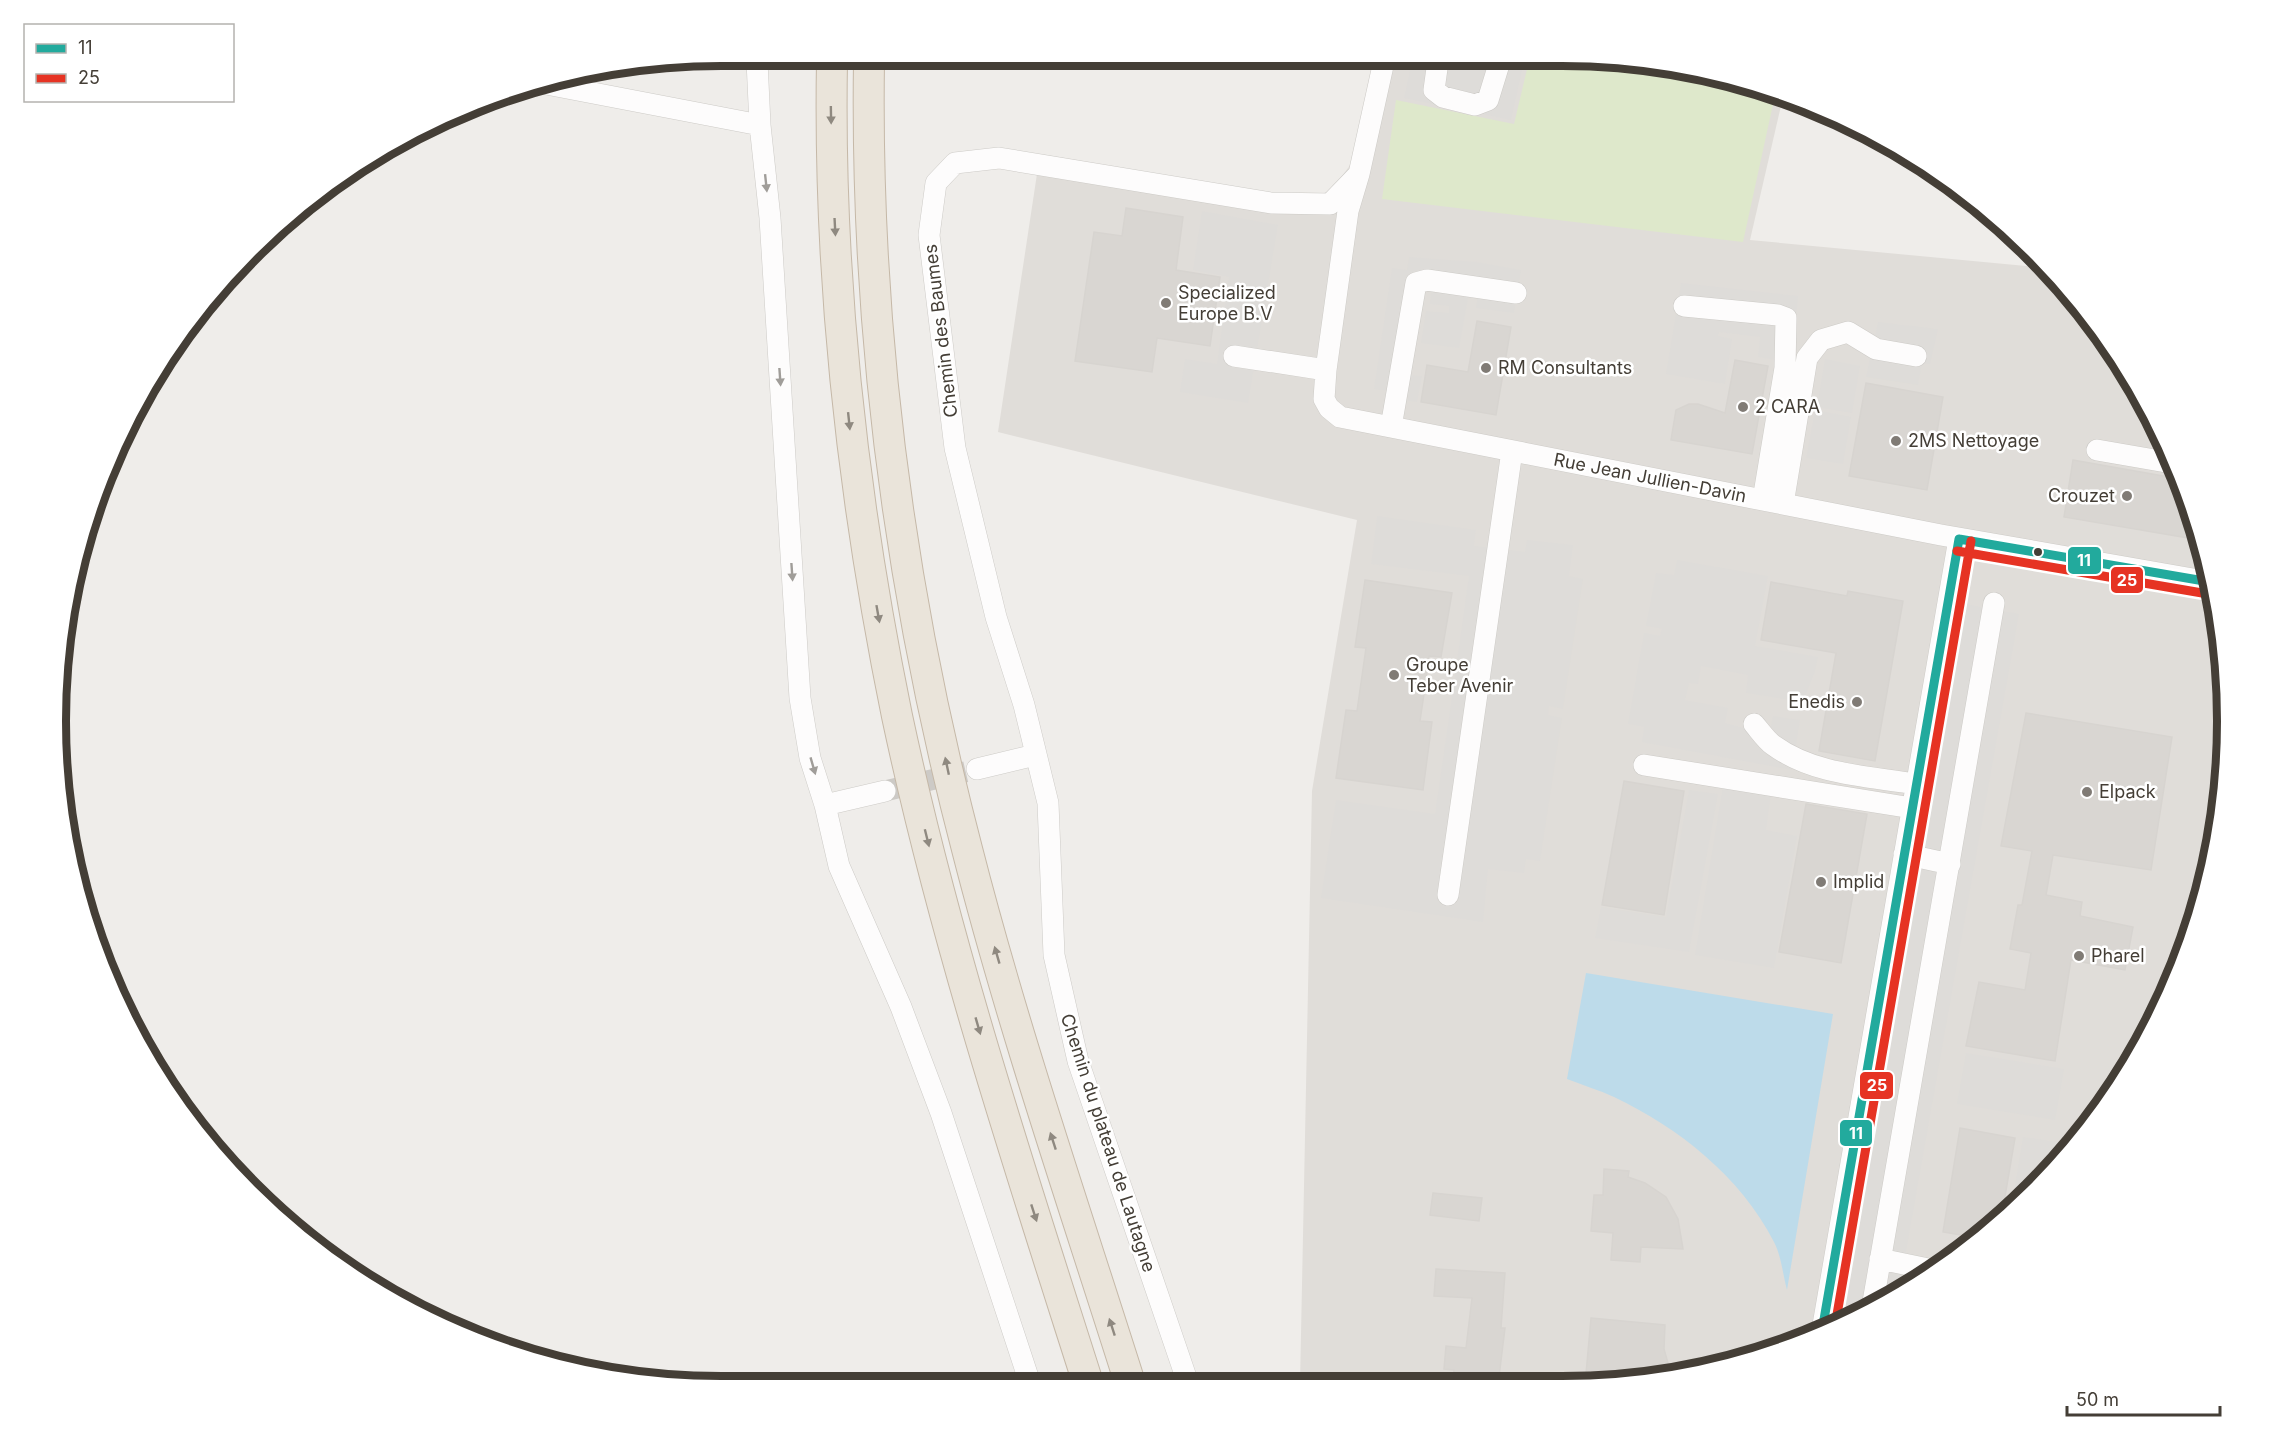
<svg xmlns="http://www.w3.org/2000/svg" width="2283" height="1442" font-family="Inter,sans-serif">
<style>
.industrial{fill:#e0ddd9}
.green{fill:#dee8cb}
.parking{fill:#dedcd9}
.water{fill:#bddbea}
.building{fill:#d9d6d2;stroke:#d7d4d0;stroke-width:1.5}
.lines{fill:none;stroke-linecap:round;stroke-linejoin:round}
.minor-tunnel{stroke:#cdcac6;stroke-width:21;stroke-dasharray:21 10;stroke-linecap:butt}
.minor-casing{stroke:#cdcbc7;stroke-width:22}
.highway-casing{stroke:#c5b8a7;stroke-width:32}
.minor{stroke:#fdfcfc;stroke-width:21}
.highway{stroke:#eae4da;stroke-width:30}
.bus-1-casing{stroke:#fff;stroke-width:14}
.bus-2-casing{stroke:#fff;stroke-width:14}
.bus-1{stroke:#22aa9d;stroke-width:9}
.bus-2{stroke:#e63323;stroke-width:9}
.oneway{fill:#8f8980}
.oneway2{fill:#a09d99}
.poi-dot{fill:#807b75;stroke:#fff;stroke-width:2}
.bus-dot{fill:#443e36;stroke:#fff;stroke-width:2}
.labels{text-anchor:middle;stroke-width:5;stroke-linejoin:round;paint-order:stroke}
.poi-label{font-size:18px;fill:#443e36;stroke:#fff;text-anchor:start}
.street-label{font-size:18px;fill:#443e36;stroke:#fff}
.rim{fill:none;stroke:#443e36;stroke-width:8}
.line-badge{stroke:#fff;stroke-width:2}
.badge-label{font-size:16px;text-anchor:middle;font-weight:bold;fill:#fff}
</style>
<rect width="100%" height="100%" fill="#efedea"/>
<!-- industrial -->
<path class="industrial" d="M1373,61H1649L1783,97L1750,240L2047,268L2063,282L2139,389L2192,507L2222,634L2226,765L2205,894L2159,1016L2090,1126L1967,1249L1857,1318L1735,1364L1606,1385L1300,1384L1312,791L1357,520L998,432L1040,154L1303,199L1331,191L1351,164Z"/>
<!-- green -->
<path class="green" d="M1529,61H1649L1775,95L1743,242L1382,199L1396,100L1514,124Z"/>
<!-- parking -->
<path class="parking" d="M1412,61H1524L1511,120L1404,98Z
M1202,211L1278,225L1248,403L1180,392L1185,359L1217,364L1229,277L1193,270Z
M1409,257L1477,262L1521,270L1514,313L1476,308L1478,293H1469L1459,348L1421,343L1426,311L1449,313V306L1430,304L1431,289L1425,291L1407,375L1422,376L1417,402L1389,398L1390,391L1374,389L1392,268L1407,270Z
M1681,283L1798,296L1792,363L1758,357L1760,337L1719,332L1718,336L1732,339L1725,384L1666,374Z
M1878,322L1938,329L1930,364L1922,363L1918,385L1866,377Z
M1825,359L1860,366L1852,413L1817,407Z
M1815,410L1851,417L1843,464L1806,458Z
M1377,516L1476,530L1474,546L1525,552L1527,540L1573,545L1569,576L1583,579L1563,709L1549,706L1548,715L1562,718L1540,861L1526,859L1524,873L1488,869L1483,922L1321,898L1336,800L1435,814L1451,704L1469,576L1371,564Z
M1677,560L1768,576L1755,646L1818,657L1815,671L1803,702L1746,693L1748,675L1701,666L1698,684L1689,683L1685,700L1728,708L1725,723L1747,729L1770,730L1773,716L1800,720L1792,770L1642,742L1644,727L1628,724L1644,633L1660,636L1662,629L1646,626L1656,573L1674,575Z
M1965,604L2019,614L1899,1291L1857,1318L1837,1325Z
M1723,786L1771,794L1766,830L1797,836L1774,968L1695,955Z
M1689,790L1718,794L1689,952L1595,938L1601,907L1666,917Z
M1966,1053L2064,1069L2055,1120L1957,1104Z
M2023,1137L2072,1144L2012,1204Z"/>
<!-- water -->
<path class="water" d="M1586,973L1833,1014L1787,1290C1783,1275 1781,1255 1774,1242C1740,1176 1679,1128 1614,1097C1599,1090 1582,1085 1567,1079Z"/>
<!-- building -->
<path class="building" d="M1126,208L1183,217L1176,270L1220,277L1210,346L1157,338L1152,372L1075,361L1094,232L1122,236Z
M1477,321L1511,327L1496,415L1421,402L1427,365L1468,372Z
M1735,360L1768,366L1752,454L1671,440L1676,410L1689,404H1698L1725,413Z
M1866,383L1943,397L1927,490L1849,476Z
M2073,460L2180,479L2192,507L2200,540L2064,517Z
M1365,580L1452,593L1441,657L1429,656L1424,694L1420,721L1432,722L1423,790L1336,778L1346,710L1357,711L1366,648L1355,647Z
M1771,582L1847,596L1848,591L1903,601L1875,761L1819,751L1836,653L1761,640Z
M2026,713L2172,737L2151,870L2053,855L2046,895L2082,902L2080,916L2133,927L2125,970L2071,960L2055,1061L1966,1046L1979,982L2025,990L2031,953L2010,949L2018,905H2022L2032,851L2001,846Z
M1624,781L1684,791L1664,915L1602,905Z
M1806,804L1867,814L1841,963L1779,952Z
M1960,1128L2015,1138L2002,1214L1978,1238L1943,1232Z
M1604,1169L1629,1171L1628,1177L1645,1183L1666,1197L1678,1219L1683,1249L1641,1247L1640,1262L1611,1260L1613,1233L1591,1231L1594,1195H1603Z
M1433,1193L1482,1198L1479,1221L1430,1215Z
M1436,1269L1505,1273L1501,1328H1505L1498,1385L1453,1384L1454,1370L1444,1369L1446,1346L1466,1348L1472,1298L1434,1296Z
M1591,1318L1665,1325L1664,1349L1671,1374L1606,1385H1585Z"/>
<g class="lines">
<!-- minor-tunnel -->
<path class="minor-tunnel" d="M885,791L977,769"/>
<!-- minor casing -->
<g class="minor-casing">
<path id="minor" d="M757,61L760,125L770,218L800,698L810,758L825,805L839,866L901,1007L941,1113L1030,1383
M1384,61L1359,174L1348,211L1326,370L1324,399L1329,408L1340,417L1941,535L2210,582
M1438,61L1434,90L1443,97L1475,105L1488,100L1500,61
M541,83L760,125
M1684,306L1778,315L1786,318L1785,368L1763,500
M1234,356L1326,370
M1391,427L1416,283L1427,280L1516,293
M2097,450L2172,463
M1783,504L1807,358L1821,340L1848,332L1876,349L1916,356
M1754,724C1760,731 1766,740 1773,745C1814,775 1867,776 1916,784
M1644,765L1912,808
M977,769L1035,755
M825,805L885,791
M1904,854L1950,864
M1448,895L1512,451
M1880,1259L1933,1270
M1872,1308L1994,603
M1822,1331L1959,539
M1188,1383L1078,1061L1054,955L1048,803L1024,705L996,617L955,448L929,235L936,183L955,163L999,158L1271,203L1330,204L1359,174"/>
</g>
<!-- highway casing -->
<g class="highway-casing">
<path id="highway" d="M832,61C828,281 853,501 897,716C945,942 1018,1163 1088,1383
M869,61C865,326 900,593 967,849C1013,1029 1074,1206 1130,1383"/>
</g>
<!-- minor -->
<use href="#minor" class="minor"/>
<!-- highway -->
<use href="#highway" class="highway"/>
<!-- bus-1 casing -->
<g class="bus-1-casing">
<path id="bus-1" d="M1959,539L2210,582
M1822,1331L1959,539"/>
</g>
<!-- bus-2 casing -->
<g class="bus-2-casing">
<path id="bus-2" d="M1957,551L2208,594
M1835,1326L1971,541"/>
</g>
<!-- bus-1 -->
<use href="#bus-1" class="bus-1"/>
<!-- bus-2 -->
<use href="#bus-2" class="bus-2"/>
</g>
<!-- one-way arrows -->
<defs><path id="oneway-solid" d="M-6-.8H1V-3.2L6.5 0L1 3.2V.8H-6Z" transform="scale(1.5)"/></defs>
<g class="oneway">
<use href="#oneway-solid" transform="translate(831 115) rotate(89)"/>
<use href="#oneway-solid" transform="translate(835 227) rotate(87)"/>
<use href="#oneway-solid" transform="translate(849 421) rotate(84)"/>
<use href="#oneway-solid" transform="translate(878 614) rotate(80)"/>
<use href="#oneway-solid" transform="translate(947 766) rotate(-102)"/>
<use href="#oneway-solid" transform="translate(927 838) rotate(76)"/>
<use href="#oneway-solid" transform="translate(997 955) rotate(-106)"/>
<use href="#oneway-solid" transform="translate(978 1026) rotate(74)"/>
<use href="#oneway-solid" transform="translate(1053 1141) rotate(-108)"/>
<use href="#oneway-solid" transform="translate(1034 1213) rotate(72)"/>
<use href="#oneway-solid" transform="translate(1112 1327) rotate(-108)"/>
</g>
<g class="oneway2">
<use href="#oneway-solid" transform="translate(766 183) rotate(84)"/>
<use href="#oneway-solid" transform="translate(780 377) rotate(86)"/>
<use href="#oneway-solid" transform="translate(792 572) rotate(86)"/>
<use href="#oneway-solid" transform="translate(813 766) rotate(74)"/>
</g>
<!-- markers -->
<g class="poi-dot">
<circle cx="1166" cy="303" r="6"/>
<circle cx="1486" cy="368" r="6"/>
<circle cx="1743" cy="407" r="6"/>
<circle cx="1896" cy="441" r="6"/>
<circle cx="2127" cy="496" r="6"/>
<circle cx="1394" cy="675" r="6"/>
<circle cx="1857" cy="702" r="6"/>
<circle cx="2087" cy="792" r="6"/>
<circle cx="1821" cy="882" r="6"/>
<circle cx="2079" cy="956" r="6"/>
</g>
<circle class="bus-dot" cx="2038" cy="552" r="5"/>
<g class="labels">
<!-- poi labels -->
<g class="poi-label">
<text x="1178" y="299">Specialized<tspan x="1178" dy="21">Europe B.V</tspan></text>
<text x="1498" y="374">RM Consultants</text>
<text x="1755" y="413">2 CARA</text>
<text x="1908" y="447">2MS Nettoyage</text>
<text x="2115" y="502" text-anchor="end">Crouzet</text>
<text x="1406" y="671">Groupe<tspan x="1406" dy="21">Teber Avenir</tspan></text>
<text x="1845" y="708" text-anchor="end">Enedis</text>
<text x="2099" y="798">Elpack</text>
<text x="1833" y="888">Implid</text>
<text x="2091" y="962">Pharel</text>
</g>
<!-- street labels -->
<g class="street-label">
<text transform="translate(941 331) rotate(-97)" y="6">Chemin des Baumes</text>
<text transform="translate(1650 478) rotate(11)" y="6">Rue Jean Jullien-Davin</text>
<text transform="translate(1108 1143) rotate(72)" y="6">Chemin du plateau de Lautagne</text>
</g>
</g>
<!-- crop -->
<path d="M0 0H2283V1442H0ZM721 66H1562A655 655 0 0 1 2217 721V721A655 655 0 0 1 1562 1376H721A655 655 0 0 1 66 721V721A655 655 0 0 1 721 66Z" fill="#fff" fill-rule="evenodd"/>
<path class="rim" d="M721 66H1562A655 655 0 0 1 2217 721V721A655 655 0 0 1 1562 1376H721A655 655 0 0 1 66 721V721A655 655 0 0 1 721 66Z"/>
<g class="line-badge">
<rect x="2067" y="546" width="35" height="29" rx="6" fill="#22aa9d"/>
<rect x="2110" y="566" width="34" height="28" rx="6" fill="#e63323"/>
<rect x="1859" y="1071" width="35" height="29" rx="6" fill="#e63323"/>
<rect x="1839" y="1119" width="34" height="28" rx="6" fill="#22aa9d"/>
</g>
<g class="badge-label">
<text x="2084" y="566">11</text>
<text x="2127" y="586">25</text>
<text x="1877" y="1091">25</text>
<text x="1856" y="1139">11</text>
</g>
<!-- legend -->
<rect x="24" y="24" width="210" height="78" fill="#ffffff" stroke="#b4b2af" stroke-width="1.5"/>
<rect x="36" y="44" width="30" height="9" fill="#22aa9d" stroke="#b4b2af" stroke-width="1.5"/>
<text x="78" y="54" font-size="18" fill="#443e36">11</text>
<rect x="36" y="74" width="30" height="9" fill="#e63323" stroke="#b4b2af" stroke-width="1.5"/>
<text x="78" y="84" font-size="18" fill="#443e36">25</text>
<!-- scale -->
<path d="M2067 1406v9h153v-9" fill="none" stroke="#443e36" stroke-width="3"/>
<text x="2076" y="1406" font-size="18" fill="#443e36" stroke="#ffffff" stroke-width="4.5" paint-order="stroke">50 m</text>
</svg>
